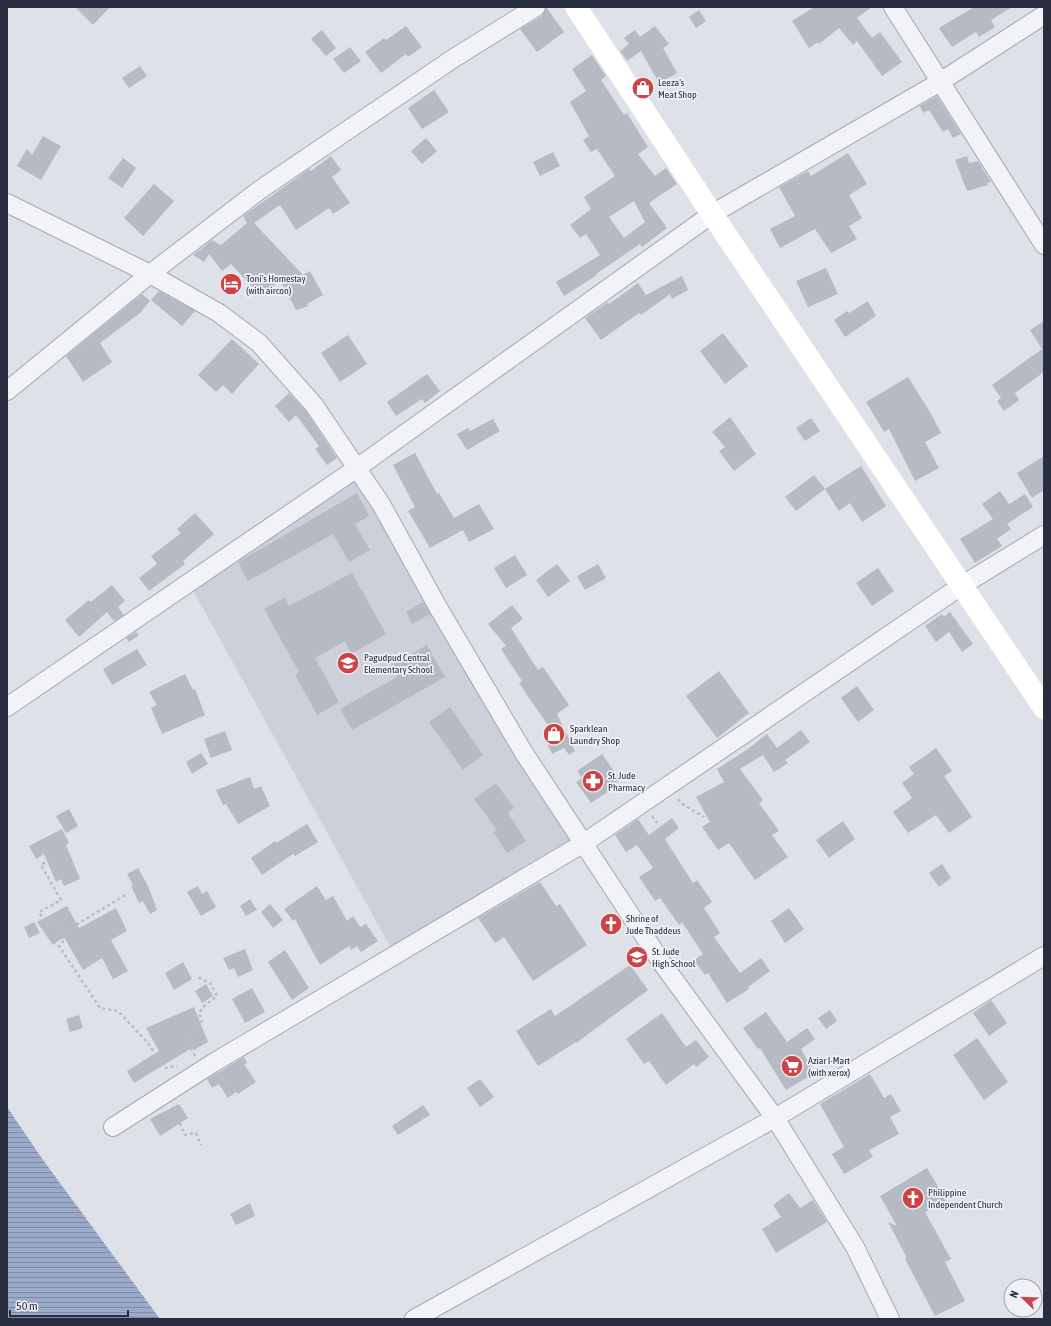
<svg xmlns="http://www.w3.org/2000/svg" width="1051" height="1326" font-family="'Asap Condensed',sans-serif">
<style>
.built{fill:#cdd0da}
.water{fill:url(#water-rules)}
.building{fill:#b6bac5;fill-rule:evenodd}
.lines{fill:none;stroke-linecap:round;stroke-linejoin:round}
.minor-casing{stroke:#a4a7b2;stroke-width:20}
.path{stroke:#b9bcc3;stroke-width:2.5;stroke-dasharray:3 3;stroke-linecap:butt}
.minor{stroke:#f2f3f7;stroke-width:18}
.secondary{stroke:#fff;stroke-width:22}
.labels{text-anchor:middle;stroke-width:3.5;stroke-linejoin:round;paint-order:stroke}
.poi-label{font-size:10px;fill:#282d3f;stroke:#eff1f6;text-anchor:start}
</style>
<defs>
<pattern id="water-rules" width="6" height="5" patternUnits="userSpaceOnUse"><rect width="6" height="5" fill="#9aaac8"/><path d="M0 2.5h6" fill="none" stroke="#7e8ba4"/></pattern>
</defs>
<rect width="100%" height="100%" fill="#dfe1e8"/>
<!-- built -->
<path class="built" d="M355,480L571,841L391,948L191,587Z"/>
<!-- water -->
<path class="water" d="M7,1107L43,1160L160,1319H7Z"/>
<!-- building -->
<path class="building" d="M75,7H110L93,25Z
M546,7L564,32L537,52L520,29L542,16Z
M814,7H872L857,18L872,38L880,32L902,62L882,76L857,41L853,45L839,28L819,44L818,42L809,48L792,21Z
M974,7H1012L991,20L995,27L979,37L976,32L952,47L939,28Z
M699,10L706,21L696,28L689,17Z
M406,26L422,47L408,57L406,54L381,73L365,52L384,38L386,40Z
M655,26L669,44L663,48L677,73L659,83L641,51L627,61L620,51L629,44L624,38L635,30L640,37Z
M322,30L336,48L326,56L311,39Z
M350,47L361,61L344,73L333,59Z
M592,55L606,76L601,80L624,115L627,113L648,147L638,154L655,176L666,168L677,184L649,203L667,228L642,247L640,244L596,274L597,275L564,296L556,282L600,255L586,234L580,238L570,225L591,209L584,197L615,176L597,149L591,152L583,140L589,136L570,102L586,91L572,69ZM634,201L645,222L624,238L609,217Z
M140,66L147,76L129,88L122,78Z
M434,90L449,112L422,129L408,108Z
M937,96L961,134L953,138L948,129L943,132L929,110L923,113L920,106Z
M43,136L61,146L41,180L17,166L27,149L32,155Z
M426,138L437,151L422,164L411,151Z
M553,152L560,166L540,176L533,162Z
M848,153L867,184L849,195L862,218L849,226L857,239L831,253L815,229L780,248L770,229L795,216L779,187L808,171L811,176Z
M331,156L341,170L332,177L350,203L333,214L329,208L296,230L280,205L254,223L303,275L310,271L323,295L307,304L308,306L296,310L280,280L262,297L231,264L222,271L209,254L204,262L193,255L212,240L221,245L247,223L243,216L309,169L311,171Z
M967,156L969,163L978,161L991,182L987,183L988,185L967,191L955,160Z
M123,158L136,168L122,188L108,178Z
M154,184L174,201L143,236L124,218Z
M826,268L838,294L808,307L796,281Z
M682,276L688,290L672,299L670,294L641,315L639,313L601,340L585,318L608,302L609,304L638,283L646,295Z
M159,291L195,311L182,326L151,300Z
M142,294L150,301L140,313L100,343L112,362L83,382L66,356Z
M868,301L876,316L845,337L834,320L847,311L849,313Z
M1044,321V372L1015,393L1019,400L1004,411L997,401L1001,398L992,385L1042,349L1030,330Z
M723,333L748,366L725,384L700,351Z
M348,335L367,364L340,382L321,353Z
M232,339L259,364L232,394L223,385L216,392L198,375Z
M427,374L440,391L425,403L422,399L396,416L387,402Z
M908,377L930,412L941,433L925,442L939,468L915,481L889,429L884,432L866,402Z
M289,393L306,411L337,458L327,465L315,449L319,446L296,415L289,422L275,406Z
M730,417L756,454L734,471L719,451L725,447L712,432Z
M811,418L820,431L805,441L796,428Z
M493,419L500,431L467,450L457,434L468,428L470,431Z
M415,453L437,494L439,493L454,518L479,504L494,529L469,542L463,530L430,548L408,511L415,507L393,465Z
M1044,456V490L1032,498L1017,473Z
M861,466L886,506L862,522L850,503L839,511L825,489Z
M814,475L825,489L796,511L785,497Z
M1000,491L1009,504L1025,494L1033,507L1007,524L1011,529L997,539L1002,546L975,563L960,539L993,519L982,504Z
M357,493L369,516L355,524L370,550L349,562L333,534L248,581L238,562Z
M195,513L214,534L183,561L185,564L149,591L139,578L157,564L151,556L181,533L177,529Z
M515,555L527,575L506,588L494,568Z
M557,564L570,581L548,597L536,580Z
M598,564L606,578L585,590L577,576Z
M878,568L894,591L872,606L856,583Z
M352,573L386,634L351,654L345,641L315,658L339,702L317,715L295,675L299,672L264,609L285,597L289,606Z
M112,585L125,601L118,607L124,615L114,621L107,612L79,637L65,620L89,600L91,602Z
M423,602L430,614L412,624L406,612Z
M512,605L523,619L511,628L538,670L543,667L569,705L557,714L575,751L569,755L564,748L552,754L543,734L551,730L519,683L522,681L501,649L506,646L488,624Z
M950,612L973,644L962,652L949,632L936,642L925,626L942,614L944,617Z
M136,632L139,635L129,642L126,638Z
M427,645L445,677L352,730L340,709L397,677L391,665Z
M137,649L147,665L112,685L103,669Z
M719,671L749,713L717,738L686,696Z
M185,674L193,690L195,689L205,715L162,734L151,708L157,705L149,692Z
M857,686L874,710L858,722L841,698Z
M450,707L483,755L463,770L429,722Z
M801,730L810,742L785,760L788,763L774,772L763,755L740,769L763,800L759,803L779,831L772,835L788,857L755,880L729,843L718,850L702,827L710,822L696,797L724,782L717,769L748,749L767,734L777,748Z
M225,731L232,750L211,758L204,739Z
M936,748L952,771L944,776L972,817L949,833L936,815L908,833L893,812L912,798L902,783L914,774L909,767Z
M201,753L208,764L192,774L186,762Z
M602,754L620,780L609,788L611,790L591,803L576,782L582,778L577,771Z
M250,777L254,789L261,786L270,806L238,824L226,804L223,805L216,790Z
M496,783L514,808L508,813L526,841L507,853L493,832L497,830L474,799Z
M69,809L78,826L66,833L56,816Z
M672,818L679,828L665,839L693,883L697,880L712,902L704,908L720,933L714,937L740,973L761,958L770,971L748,987L749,989L727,1003L708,973L705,975L694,960L703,954L682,922L679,925L660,898L655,901L639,877L653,868L637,845L626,852L615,835L638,819L649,835Z
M843,821L855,839L829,858L816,840Z
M307,824L318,842L295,856L293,854L262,875L251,858L275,841L276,843Z
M62,829L69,843L66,845L80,879L64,886L61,879L56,882L44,854L36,859L29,846Z
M942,864L951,878L939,887L929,873Z
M138,868L148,886L157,910L150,914L143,901L139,903L131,886L133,885L127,874Z
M540,882L556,906L560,904L587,945L533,981L504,937L495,943L478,918Z
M198,886L202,894L207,891L216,907L201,916L187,892Z
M317,886L326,900L333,896L347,921L353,916L360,927L366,924L378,941L361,952L357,946L351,950L349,946L320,965L295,919L293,921L284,909Z
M250,899L257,910L246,916L240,906Z
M270,904L283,920L273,928L261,912Z
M67,906L79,928L116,908L127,931L111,940L128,971L113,979L102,958L83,970L64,937L53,945L37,922Z
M789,908L804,929L785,943L771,921Z
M34,922L40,933L29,938L24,927Z
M245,949L253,970L238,977L234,968L229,970L223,958Z
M285,950L309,988L292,1000L268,962Z
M183,962L192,979L174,990L165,973Z
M630,965L648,990L576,1043V1042L538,1066L516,1031L551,1009L555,1016Z
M206,984L213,996L202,1003L195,991Z
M252,988L265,1012L245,1023L232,999Z
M991,1000L1007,1023L989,1036L973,1013Z
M194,1007L208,1042L194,1050L192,1048L134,1083L127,1071L159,1051L146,1028Z
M830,1010L837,1021L826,1029L818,1018Z
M766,1012L787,1042L807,1028L815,1039L801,1049L815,1073L786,1090L760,1048L758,1049L743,1028Z
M662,1013L686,1047L696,1040L709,1057L696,1067L694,1064L666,1085L649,1061L644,1064L626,1039Z
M79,1015L83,1028L70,1032L66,1019Z
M977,1038L1008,1082L984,1100L953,1055Z
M244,1057L247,1063L244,1064L256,1082L238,1094L236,1092L228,1098L219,1084L212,1088L207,1079Z
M870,1074L884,1098L891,1094L901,1111L890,1117L899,1134L869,1150L873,1157L844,1174L832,1154L844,1147L820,1104Z
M480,1079L494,1097L480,1107L467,1088Z
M179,1104L188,1118L160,1136L150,1119Z
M423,1105L430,1115L398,1135L392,1126Z
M927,1168L946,1200L925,1212L951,1259L945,1262L965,1301L935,1316L905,1259L907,1258L888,1222L897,1226L880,1196Z
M789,1193L800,1208L813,1200L827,1222L776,1253L762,1229L781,1217L773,1205Z
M250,1203L255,1216L236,1225L230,1214Z"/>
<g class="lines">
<!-- minor casing -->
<g class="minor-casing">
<path id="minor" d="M893,7L1044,245
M7,203L150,274L219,313L259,343L314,405L381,504L439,609L524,753L664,966L775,1118L855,1247L890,1319
M7,391L150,274L261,189L454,58L536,7
M7,707L357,468L712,214L940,82L1044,15
M113,1127L213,1063L584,843L961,586L1044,535
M414,1319L775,1118L1044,956"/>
</g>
<!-- path -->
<path class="path" d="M678,799L681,803L704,817
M652,816L657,823
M55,856L41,865L61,900L39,912L48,928L55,926L65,939L59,946L100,1008L118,1011L148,1043L164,1068L177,1066
M61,934L127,894
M195,1056L186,1039L193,1027L202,1021L199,1013L203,1007L217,996L211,984L196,976
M222,1076L228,1085
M172,1107L185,1135L196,1133L201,1145"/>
<!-- minor -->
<use href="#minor" class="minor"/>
<!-- secondary -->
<path class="secondary" d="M576,7L712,214L1044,708"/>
</g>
<!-- icons -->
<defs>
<g id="shop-disc" transform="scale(1.15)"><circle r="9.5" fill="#cd4446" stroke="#eff1f6"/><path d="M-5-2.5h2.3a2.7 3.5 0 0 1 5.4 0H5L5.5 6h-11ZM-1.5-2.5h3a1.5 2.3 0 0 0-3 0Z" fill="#fff"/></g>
<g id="hotel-disc" transform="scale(1.15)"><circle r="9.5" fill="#cd4446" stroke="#eff1f6"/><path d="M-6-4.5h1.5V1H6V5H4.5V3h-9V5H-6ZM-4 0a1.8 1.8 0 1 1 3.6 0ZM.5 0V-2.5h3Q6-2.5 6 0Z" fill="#fff"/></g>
<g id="school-disc" transform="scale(1.15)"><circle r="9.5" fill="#cd4446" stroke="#eff1f6"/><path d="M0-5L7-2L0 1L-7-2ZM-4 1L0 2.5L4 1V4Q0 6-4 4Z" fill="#fff"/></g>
<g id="pharmacy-disc" transform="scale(1.15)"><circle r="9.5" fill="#cd4446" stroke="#eff1f6"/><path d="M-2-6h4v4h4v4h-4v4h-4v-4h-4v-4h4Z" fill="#fff"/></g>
<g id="church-disc" transform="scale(1.15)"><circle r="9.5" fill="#cd4446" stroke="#eff1f6"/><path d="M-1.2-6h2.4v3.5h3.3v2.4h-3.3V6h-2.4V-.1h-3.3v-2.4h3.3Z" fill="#fff"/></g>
<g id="supermarket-disc" transform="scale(1.15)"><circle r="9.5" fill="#cd4446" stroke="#eff1f6"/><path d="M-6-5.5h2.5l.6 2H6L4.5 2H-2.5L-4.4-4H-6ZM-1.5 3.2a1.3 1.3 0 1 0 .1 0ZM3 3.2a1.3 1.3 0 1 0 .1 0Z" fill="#fff"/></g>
</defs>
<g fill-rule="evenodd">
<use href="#shop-disc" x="643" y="88"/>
<use href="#hotel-disc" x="231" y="284"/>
<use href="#school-disc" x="348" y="663"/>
<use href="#shop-disc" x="554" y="734"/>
<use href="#pharmacy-disc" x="593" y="781"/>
<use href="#church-disc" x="611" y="924"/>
<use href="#school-disc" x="637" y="957"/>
<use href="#supermarket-disc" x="792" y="1066"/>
<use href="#church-disc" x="913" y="1198"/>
</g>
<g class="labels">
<!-- poi labels -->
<g class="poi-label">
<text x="658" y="86">Leeza's<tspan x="658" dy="12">Meat Shop</tspan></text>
<text x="246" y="282">Toni's Homestay<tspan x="246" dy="12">(with aircon)</tspan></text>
<text x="364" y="661">Pagudpud Central<tspan x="364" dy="12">Elementary School</tspan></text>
<text x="570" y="732">Sparklean<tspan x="570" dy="12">Laundry Shop</tspan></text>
<text x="608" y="779">St. Jude<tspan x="608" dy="12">Pharmacy</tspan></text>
<text x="626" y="922">Shrine of<tspan x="626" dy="12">Jude Thaddeus</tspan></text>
<text x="652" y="955">St. Jude<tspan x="652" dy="12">High School</tspan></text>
<text x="808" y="1064">Aziar I-Mart<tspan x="808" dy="12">(with xerox)</tspan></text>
<text x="928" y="1196">Philippine<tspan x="928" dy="12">Independent Church</tspan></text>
</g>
</g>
<!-- border -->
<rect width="1051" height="1326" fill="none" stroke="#282d3f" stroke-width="16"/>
<!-- north arrow -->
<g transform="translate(1023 1298) rotate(293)"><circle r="19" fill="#eff1f6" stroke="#9fa3ad"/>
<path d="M0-3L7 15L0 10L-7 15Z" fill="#cd4446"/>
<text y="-6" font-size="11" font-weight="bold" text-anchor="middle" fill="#282d3f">N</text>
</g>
<!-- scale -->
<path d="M10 1310v6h118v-6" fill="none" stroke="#282d3f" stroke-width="2"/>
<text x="16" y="1310" font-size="12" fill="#282d3f" stroke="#eff1f6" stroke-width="3" paint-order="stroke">50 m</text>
</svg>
